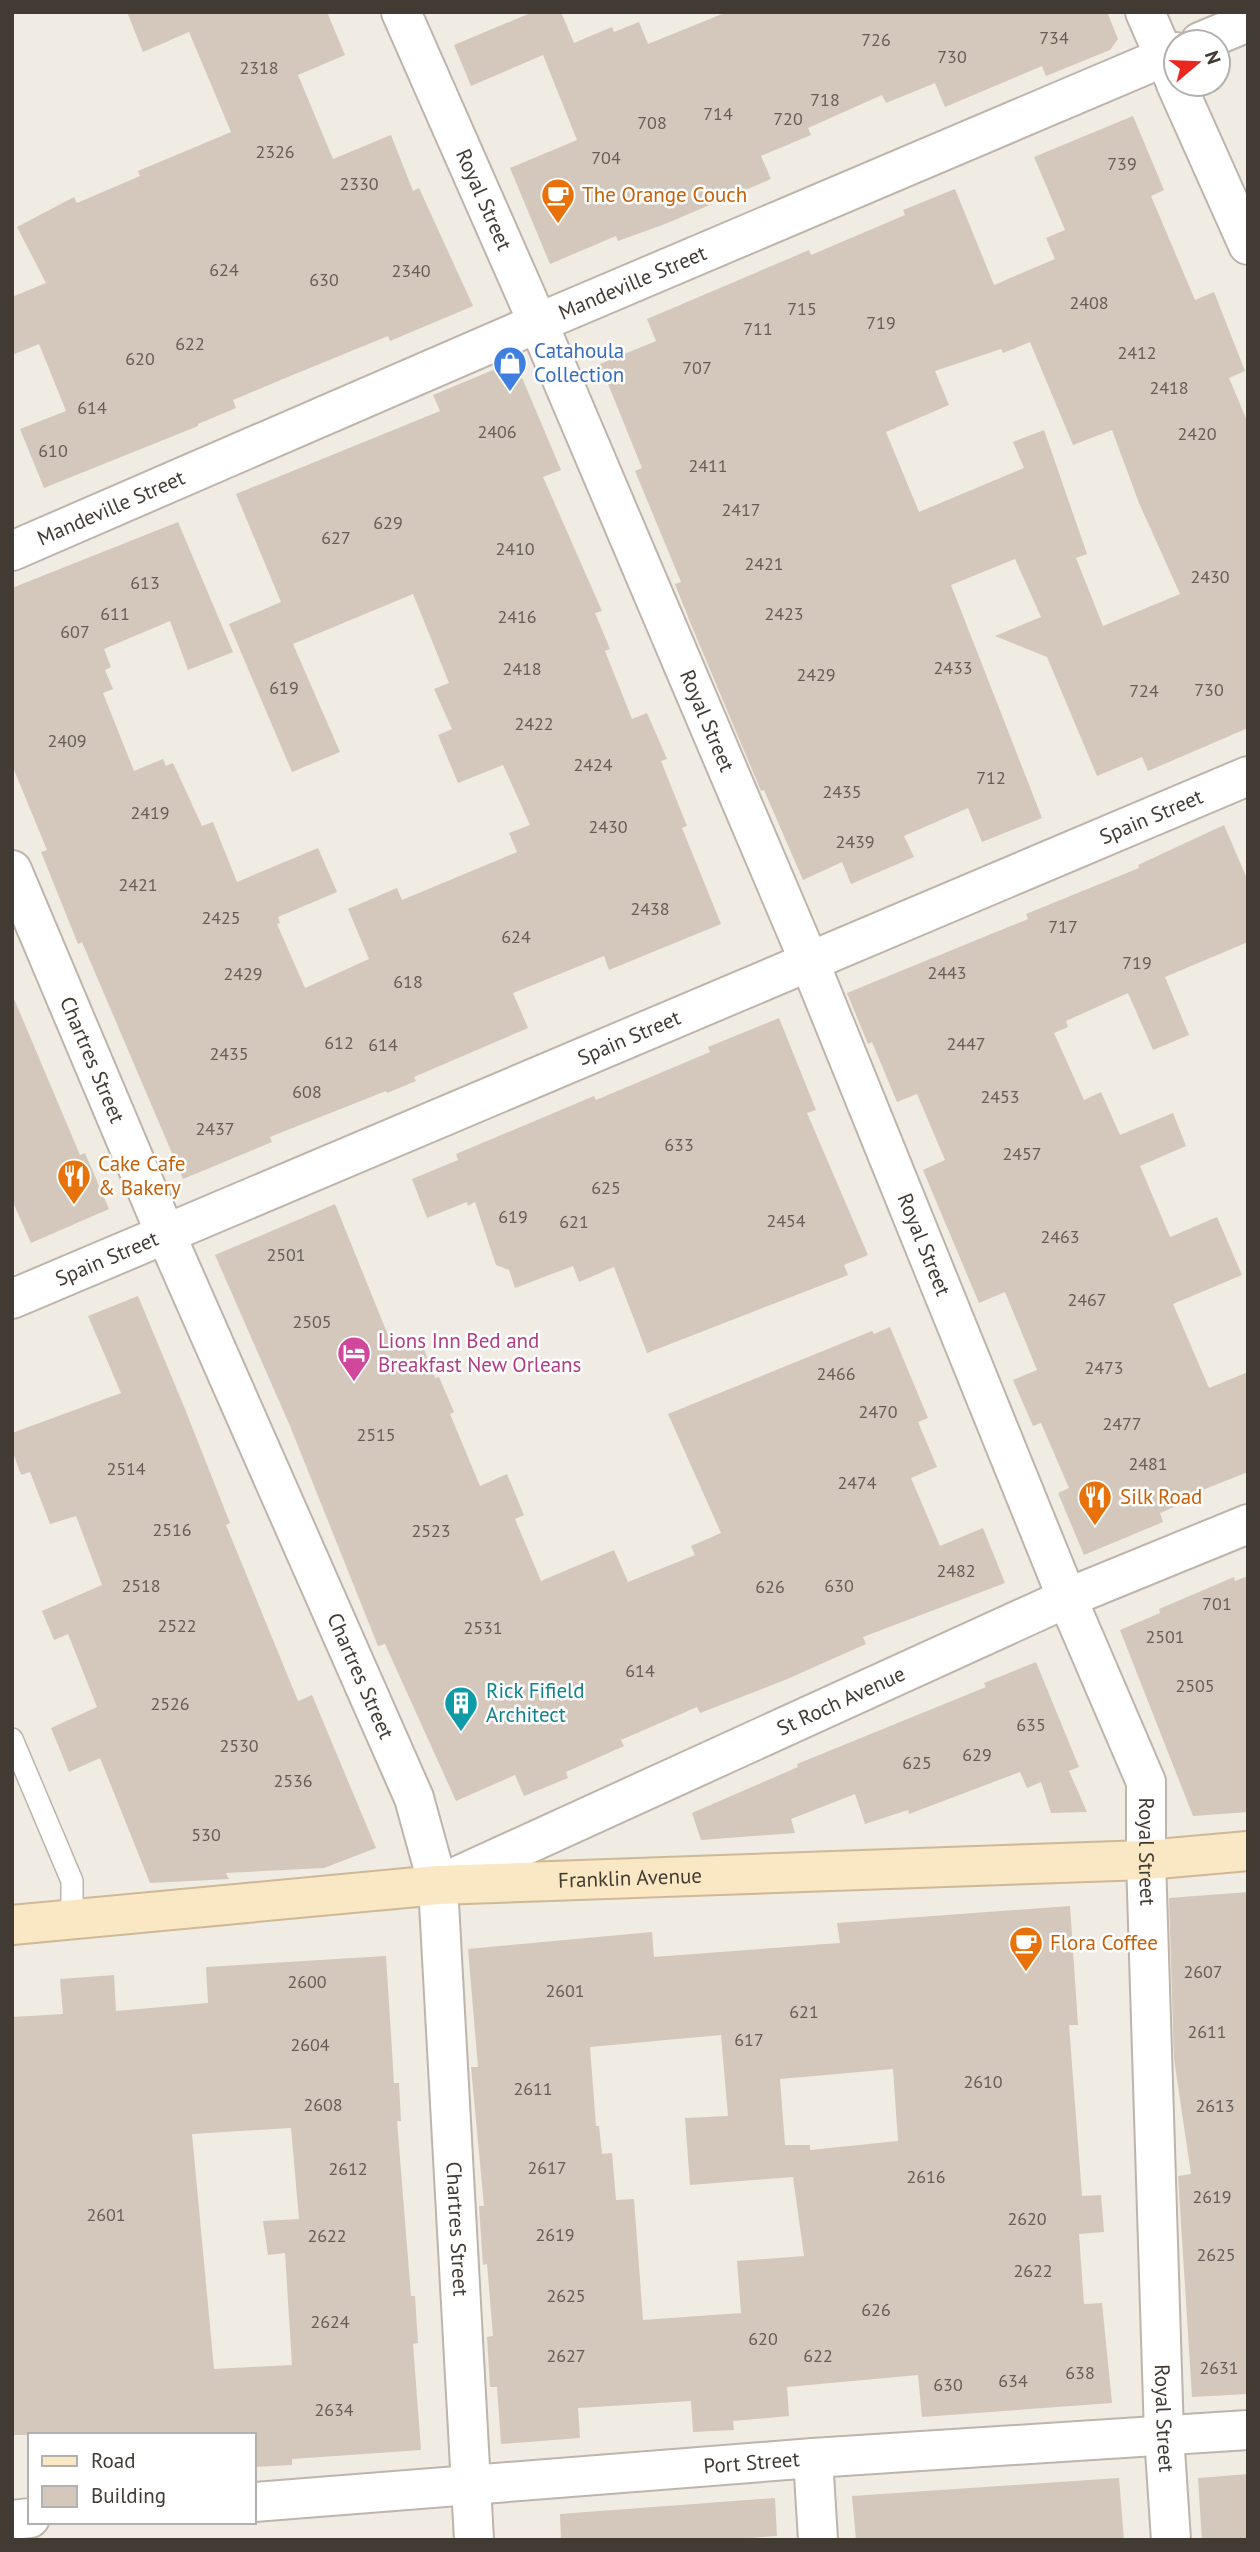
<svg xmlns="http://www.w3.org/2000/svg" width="1260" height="2552" font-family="'PT Sans',sans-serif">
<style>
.building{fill:#d4c8bc;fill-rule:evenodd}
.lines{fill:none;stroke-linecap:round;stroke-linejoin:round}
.lane-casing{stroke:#beb4aa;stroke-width:24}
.street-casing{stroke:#beb4aa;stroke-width:42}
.secondary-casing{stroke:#ceb996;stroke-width:42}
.lane{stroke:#fff;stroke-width:21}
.street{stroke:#fff;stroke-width:38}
.secondary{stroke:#fae7c3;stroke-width:38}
.labels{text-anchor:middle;stroke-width:5;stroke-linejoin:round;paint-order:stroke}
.number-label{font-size:18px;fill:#665e56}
.food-label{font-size:21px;fill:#c56008;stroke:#fff;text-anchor:start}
.street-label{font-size:21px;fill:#423b34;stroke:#fff}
.shop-label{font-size:21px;fill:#366cbe;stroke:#fff;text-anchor:start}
.hotel-label{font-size:21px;fill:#b23c85;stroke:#fff;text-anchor:start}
.culture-label{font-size:21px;fill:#0d838f;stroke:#fff;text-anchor:start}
</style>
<rect width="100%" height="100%" fill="#f0ebe3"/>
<!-- building -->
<path class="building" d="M127,12H327L345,55L298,75L333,159L391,135L413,191L419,188L473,306L390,341L388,336L283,379L233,400L236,408L198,424V426L44,488L20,429L66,411L39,344L12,355V297L46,283L17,227L74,197L77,203L140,176L138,171L231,132L189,32L143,52Z
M533,12H561L574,43L612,27L614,32L639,22L648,44L727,12H1107L1118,39L1110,50L1046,76L1042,66L945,107L935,83L886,103L882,95L808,128L811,135L761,156L771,179L665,224L618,241L616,236L550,264L510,168L577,140L543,55L471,86L454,45Z
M1133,116L1164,190L1151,196L1195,300L1214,292L1245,371L1229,378L1248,423V728L1148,771L1142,757L1097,776L1047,657L995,636L1041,617L1015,559L951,585L1042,818L982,842L968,808L904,836L914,857L851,884L842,862L803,880L764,790L761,791L690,622L675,584L681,582L635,471L642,468L600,364L656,341L647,319L809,250L811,255L905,215L903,210L955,189L994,285L1055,259L1046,238L1065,230L1034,157ZM1030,342L1073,445L1112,430L1139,503L1180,594L1103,626L1076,558L1087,554L1044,430L1013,442L1024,468L919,512L886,432L949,405L935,371L1001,349L1003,353Z
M515,361L561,470L543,477L602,611L595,613L610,649L605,651L632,719L647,713L667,759L661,761L687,826L682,828L721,924L609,970L604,956L513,993L528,1028L414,1077L416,1081L387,1093L386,1091L270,1137L272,1142L183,1179L82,942L78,944L41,852L47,850L12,765V588L178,522L233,652L188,670L170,621L104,649L111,667L105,670L113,689L103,693L134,771L163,759L166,766L173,763L202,826L213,822L237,882L318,848L337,892L278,917L280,923L277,924L305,988L369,959L348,909L397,888L402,900L517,852L509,833L530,825L503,765L458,783L438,735L452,729L434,689L449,683L413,594L293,644L340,752L292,772L229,624L281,602L236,494L440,411L433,395Z
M1224,825L1248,881V942L1165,977L1189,1035L1153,1050L1128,993L1066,1021L1068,1027L1054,1033L1084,1100L1101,1092L1120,1135L1173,1113L1186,1146L1140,1166L1170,1237L1217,1217L1242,1275L1173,1304L1209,1388L1248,1372V1472L1200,1491L1202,1495L1160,1513L1163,1522L1084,1555L1058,1493L1069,1488L1041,1423L1033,1426L1013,1380L1037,1370L1005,1292L979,1303L923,1170L945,1160L917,1094L897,1102L872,1042L868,1044L847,993L1028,919L1026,914L1139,868L1138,865Z
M12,994L80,1155L85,1153L109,1209L31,1243L12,1200Z
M779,1018L816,1110L807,1113L868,1255L844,1265L848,1275L647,1353L614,1267L579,1282L573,1266L515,1288L509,1270L496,1265L475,1202L468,1206L467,1202L427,1218L412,1179L458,1160L456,1154L594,1096L596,1100L710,1052L708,1047Z
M335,1204L394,1350L420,1339L435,1378L439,1377L454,1412L450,1414L480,1486L507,1474L524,1515L515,1519L541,1581L614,1550L628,1582L695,1555L691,1546L721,1533L668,1414L872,1331L874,1334L890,1327L928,1418L918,1422L937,1467L911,1478L940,1546L983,1528L1005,1583L863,1637L866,1644L785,1680L700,1713L697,1707L621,1740L624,1746L566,1772L568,1778L524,1796L515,1775L456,1801L385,1644L378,1646L290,1426L215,1255Z
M138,1296L185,1409L230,1523L226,1525L298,1701L312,1695L376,1848L324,1868L226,1873L229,1879L150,1883L100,1758L69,1772L51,1728L97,1707L68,1634L54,1640L42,1611L102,1585L76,1516L50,1524L30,1472L21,1475L12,1450V1433L121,1393L88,1316Z
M1248,1576V1812L1193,1816L1120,1630L1160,1613L1159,1609L1234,1577L1235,1581Z
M1036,1662L1079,1767L1069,1771L1087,1812L1051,1813L1041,1782L1027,1788L1020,1772L909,1814L908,1810L865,1824L855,1794L791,1819L795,1833L701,1840L692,1813L798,1767L797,1764L986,1687L984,1683Z
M1248,1892V2394L1192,2397L1178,2176L1191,2174L1174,2059L1169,1898Z
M1070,1906L1078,2025H1069L1082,2196L1101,2195L1104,2232L1079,2234L1084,2304L1102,2303L1112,2403L922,2417L918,2375L787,2387L789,2416L733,2421L734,2430L693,2432L691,2401L578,2408L580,2438L501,2444L497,2387H490L487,2337L493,2336L487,2264L483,2265L479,2206H484L471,2067H478L468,1949L652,1932L654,1957L840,1943L837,1923ZM721,2035L728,2116L685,2118L690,2185L793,2177L804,2256L737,2261L741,2313L643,2320L634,2199L616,2200L612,2153L602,2154L599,2126H596L590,2047ZM893,2069L898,2141L810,2150V2145H785L780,2079Z
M386,1956L394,2083H399L401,2121H397L411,2296H415L418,2343L413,2344L421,2450L292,2459V2465L254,2467V2435H12V2017L63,2014L60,1979L114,1975L116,2011L208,2003L206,1967ZM291,2128L299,2219L263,2221L268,2255L285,2253L292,2365L214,2369L192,2134Z
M1248,2474V2540H1202L1198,2478Z
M1119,2478L1124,2540H856L852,2496Z
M775,2498L777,2536L721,2540H561L560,2514Z"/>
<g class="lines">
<!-- lane casing -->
<g class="lane-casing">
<path id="lane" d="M12,1739L72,1881V1919"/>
</g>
<!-- street casing -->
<g class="street-casing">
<g id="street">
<path id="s1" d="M401,12L538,323L809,961L1067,1598L1146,1782V1860L1164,2435L1171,2540"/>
<path d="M1145,12L1175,81"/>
<path d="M1200,42L1248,22"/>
<path d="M1176,84L1248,245"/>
<path id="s2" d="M12,551L538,323L1176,52"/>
<path id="s3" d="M12,870L166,1235L414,1798L438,1885L474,2540"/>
<path id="s4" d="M12,1299L1248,776"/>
<path id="s5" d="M438,1885L1067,1598L1248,1524"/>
<path d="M813,2458L818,2540"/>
<path id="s6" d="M254,2502L813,2458L1248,2430"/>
<path d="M12,2520L30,2518"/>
</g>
</g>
<!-- secondary casing -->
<g class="secondary-casing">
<g id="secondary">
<path id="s7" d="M12,1925L438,1885L1146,1860L1248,1851"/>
</g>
</g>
<!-- lane -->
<use href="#lane" class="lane"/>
<!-- street -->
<use href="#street" class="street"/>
<!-- secondary -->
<use href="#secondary" class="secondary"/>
</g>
<!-- icons -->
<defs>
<g id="cafe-pin" transform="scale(1.75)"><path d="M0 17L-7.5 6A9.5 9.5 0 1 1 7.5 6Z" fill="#e8710a" stroke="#fff"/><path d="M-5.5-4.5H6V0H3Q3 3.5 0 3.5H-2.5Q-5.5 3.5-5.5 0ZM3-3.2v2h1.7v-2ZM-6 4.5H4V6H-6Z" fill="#fff"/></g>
<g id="shop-pin" transform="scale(1.75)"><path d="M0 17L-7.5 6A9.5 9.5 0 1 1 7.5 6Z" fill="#3f7fe0" stroke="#fff"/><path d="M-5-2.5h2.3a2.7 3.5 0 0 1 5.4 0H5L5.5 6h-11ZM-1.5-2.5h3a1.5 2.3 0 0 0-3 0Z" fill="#fff"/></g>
<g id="restaurant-pin" transform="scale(1.75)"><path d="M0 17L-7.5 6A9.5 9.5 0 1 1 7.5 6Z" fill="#e8710a" stroke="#fff"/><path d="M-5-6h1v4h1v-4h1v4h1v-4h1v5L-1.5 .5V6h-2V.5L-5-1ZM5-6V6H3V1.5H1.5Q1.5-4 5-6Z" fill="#fff"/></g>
<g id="hotel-pin" transform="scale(1.75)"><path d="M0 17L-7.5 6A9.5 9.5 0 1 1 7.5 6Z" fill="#d1479c" stroke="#fff"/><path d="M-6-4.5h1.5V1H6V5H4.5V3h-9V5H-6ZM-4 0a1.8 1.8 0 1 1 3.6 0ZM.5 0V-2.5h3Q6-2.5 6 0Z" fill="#fff"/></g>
<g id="building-pin" transform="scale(1.75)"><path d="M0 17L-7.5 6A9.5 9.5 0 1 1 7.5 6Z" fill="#0f9aa8" stroke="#fff"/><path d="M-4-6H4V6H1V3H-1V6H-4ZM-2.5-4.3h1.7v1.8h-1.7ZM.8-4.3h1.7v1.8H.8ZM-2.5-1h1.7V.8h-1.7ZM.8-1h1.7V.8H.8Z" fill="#fff"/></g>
</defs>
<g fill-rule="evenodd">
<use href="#cafe-pin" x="558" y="195"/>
<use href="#shop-pin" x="510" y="363"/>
<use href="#restaurant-pin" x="74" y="1176"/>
<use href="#hotel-pin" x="354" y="1353"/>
<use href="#restaurant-pin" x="1095" y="1497"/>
<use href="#building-pin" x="461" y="1703"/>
<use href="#cafe-pin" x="1026" y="1943"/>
</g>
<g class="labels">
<!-- number labels -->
<g class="number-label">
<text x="1054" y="44">734</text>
<text x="876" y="46">726</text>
<text x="952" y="63">730</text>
<text x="259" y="74">2318</text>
<text x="825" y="106">718</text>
<text x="718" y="120">714</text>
<text x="788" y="125">720</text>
<text x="652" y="129">708</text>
<text x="275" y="158">2326</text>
<text x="606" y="164">704</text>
<text x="1122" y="170">739</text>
<text x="359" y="190">2330</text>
<text x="224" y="276">624</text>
<text x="411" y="277">2340</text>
<text x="324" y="286">630</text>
<text x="1089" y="309">2408</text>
<text x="802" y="315">715</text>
<text x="881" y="329">719</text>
<text x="758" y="335">711</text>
<text x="190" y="350">622</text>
<text x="1137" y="359">2412</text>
<text x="140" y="365">620</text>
<text x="697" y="374">707</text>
<text x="1169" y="394">2418</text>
<text x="92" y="414">614</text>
<text x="497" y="438">2406</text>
<text x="1197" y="440">2420</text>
<text x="53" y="457">610</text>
<text x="708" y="472">2411</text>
<text x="741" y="516">2417</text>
<text x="388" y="529">629</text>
<text x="336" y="544">627</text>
<text x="515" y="555">2410</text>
<text x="764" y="570">2421</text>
<text x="1210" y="583">2430</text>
<text x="145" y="589">613</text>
<text x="115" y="620">611</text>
<text x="784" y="620">2423</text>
<text x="517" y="623">2416</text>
<text x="75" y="638">607</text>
<text x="953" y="674">2433</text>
<text x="522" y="675">2418</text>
<text x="816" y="681">2429</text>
<text x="284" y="694">619</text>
<text x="1209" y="696">730</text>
<text x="1144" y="697">724</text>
<text x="534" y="730">2422</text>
<text x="67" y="747">2409</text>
<text x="593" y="771">2424</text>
<text x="991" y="784">712</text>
<text x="842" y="798">2435</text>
<text x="150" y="819">2419</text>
<text x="608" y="833">2430</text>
<text x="855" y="848">2439</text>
<text x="138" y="891">2421</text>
<text x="650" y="915">2438</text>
<text x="221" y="924">2425</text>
<text x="1063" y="933">717</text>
<text x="516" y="943">624</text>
<text x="1137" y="969">719</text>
<text x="947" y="979">2443</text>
<text x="243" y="980">2429</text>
<text x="408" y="988">618</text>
<text x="339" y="1049">612</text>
<text x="966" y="1050">2447</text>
<text x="383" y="1051">614</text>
<text x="229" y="1060">2435</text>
<text x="307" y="1098">608</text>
<text x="1000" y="1103">2453</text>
<text x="215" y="1135">2437</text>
<text x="679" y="1151">633</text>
<text x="1022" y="1160">2457</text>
<text x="606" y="1194">625</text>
<text x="513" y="1223">619</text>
<text x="786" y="1227">2454</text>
<text x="574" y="1228">621</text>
<text x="1060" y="1243">2463</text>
<text x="286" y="1261">2501</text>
<text x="1087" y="1306">2467</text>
<text x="312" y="1328">2505</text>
<text x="1104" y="1374">2473</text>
<text x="836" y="1380">2466</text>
<text x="878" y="1418">2470</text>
<text x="1122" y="1430">2477</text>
<text x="376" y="1441">2515</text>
<text x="1148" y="1470">2481</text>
<text x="126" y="1475">2514</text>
<text x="857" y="1489">2474</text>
<text x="172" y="1536">2516</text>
<text x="431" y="1537">2523</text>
<text x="956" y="1577">2482</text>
<text x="141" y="1592">2518</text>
<text x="839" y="1592">630</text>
<text x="770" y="1593">626</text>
<text x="1217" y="1610">701</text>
<text x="177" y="1632">2522</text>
<text x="483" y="1634">2531</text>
<text x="1165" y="1643">2501</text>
<text x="640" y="1677">614</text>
<text x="1195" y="1692">2505</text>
<text x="170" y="1710">2526</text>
<text x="1031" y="1731">635</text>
<text x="239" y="1752">2530</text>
<text x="977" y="1761">629</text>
<text x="917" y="1769">625</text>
<text x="293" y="1787">2536</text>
<text x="206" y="1841">530</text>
<text x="1203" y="1978">2607</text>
<text x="307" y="1988">2600</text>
<text x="565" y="1997">2601</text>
<text x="804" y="2018">621</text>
<text x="1207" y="2038">2611</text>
<text x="749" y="2046">617</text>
<text x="310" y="2051">2604</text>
<text x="983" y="2088">2610</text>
<text x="533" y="2095">2611</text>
<text x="323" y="2111">2608</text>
<text x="1215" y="2112">2613</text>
<text x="547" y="2174">2617</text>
<text x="348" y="2175">2612</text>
<text x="926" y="2183">2616</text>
<text x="1212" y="2203">2619</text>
<text x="106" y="2221">2601</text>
<text x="1027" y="2225">2620</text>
<text x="555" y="2241">2619</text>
<text x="327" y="2242">2622</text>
<text x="1216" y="2261">2625</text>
<text x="1033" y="2277">2622</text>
<text x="566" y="2302">2625</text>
<text x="876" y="2316">626</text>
<text x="330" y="2328">2624</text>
<text x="763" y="2345">620</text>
<text x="566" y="2362">2627</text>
<text x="818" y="2362">622</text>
<text x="1219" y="2374">2631</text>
<text x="1080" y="2379">638</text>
<text x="1013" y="2387">634</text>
<text x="948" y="2391">630</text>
<text x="334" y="2416">2634</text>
</g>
<!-- food labels -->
<g class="food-label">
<text x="582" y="202">The Orange Couch</text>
<text x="98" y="1171">Cake Cafe<tspan x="98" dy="24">&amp; Bakery</tspan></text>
<text x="1120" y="1504">Silk Road</text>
<text x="1050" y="1950">Flora Coffee</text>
</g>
<!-- street labels -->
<g class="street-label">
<text dy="7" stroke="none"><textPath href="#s1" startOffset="205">Royal Street</textPath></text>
<text dy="7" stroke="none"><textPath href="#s2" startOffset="676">Mandeville Street</textPath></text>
<text dy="7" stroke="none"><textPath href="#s2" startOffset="108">Mandeville Street</textPath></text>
<text dy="7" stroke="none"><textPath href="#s1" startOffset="772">Royal Street</textPath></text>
<text dy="7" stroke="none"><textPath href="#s4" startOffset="1237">Spain Street</textPath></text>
<text dy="7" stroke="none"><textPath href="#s4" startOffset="670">Spain Street</textPath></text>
<text dy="7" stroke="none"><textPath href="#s3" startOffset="206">Chartres Street</textPath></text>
<text dy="7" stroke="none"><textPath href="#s1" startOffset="1339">Royal Street</textPath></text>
<text dy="7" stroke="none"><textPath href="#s4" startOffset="103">Spain Street</textPath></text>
<text dy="7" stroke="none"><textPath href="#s3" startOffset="878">Chartres Street</textPath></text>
<text dy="7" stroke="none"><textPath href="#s5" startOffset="443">St Roch Avenue</textPath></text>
<text dy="7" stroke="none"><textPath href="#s1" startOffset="1990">Royal Street</textPath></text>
<text dy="7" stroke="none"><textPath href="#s7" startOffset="620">Franklin Avenue</textPath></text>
<text dy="7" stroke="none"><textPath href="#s3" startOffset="1446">Chartres Street</textPath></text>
<text dy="7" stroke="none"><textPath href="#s1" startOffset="2557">Royal Street</textPath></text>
<text dy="7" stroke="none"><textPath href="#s6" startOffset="499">Port Street</textPath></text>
</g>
<!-- shop labels -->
<g class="shop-label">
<text x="534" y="358">Catahoula<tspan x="534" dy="24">Collection</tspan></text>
</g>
<!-- hotel labels -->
<g class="hotel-label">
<text x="378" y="1348">Lions Inn Bed and<tspan x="378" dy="24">Breakfast New Orleans</tspan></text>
</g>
<!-- culture labels -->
<g class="culture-label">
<text x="486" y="1698">Rick Fifield<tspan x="486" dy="24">Architect</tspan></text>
</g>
</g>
<!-- border -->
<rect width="1260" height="2552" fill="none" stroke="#423b34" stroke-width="28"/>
<!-- legend -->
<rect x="28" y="2433" width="228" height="91" fill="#ffffff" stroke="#b3b1ae" stroke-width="2"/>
<rect x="42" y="2456" width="35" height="10" fill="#fae7c3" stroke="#b3b1ae" stroke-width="2"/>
<text x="91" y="2468" font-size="21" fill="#423b34">Road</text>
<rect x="42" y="2486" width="35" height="21" fill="#d4c8bc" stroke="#b3b1ae" stroke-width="2"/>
<text x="91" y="2503" font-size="21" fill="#423b34">Building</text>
<!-- north arrow -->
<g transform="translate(1197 63) rotate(71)"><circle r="33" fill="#ffffff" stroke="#b3b1ae" stroke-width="2"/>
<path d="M0-5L12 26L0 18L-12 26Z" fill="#eb2820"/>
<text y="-10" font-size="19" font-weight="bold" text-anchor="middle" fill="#423b34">N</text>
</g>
</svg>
